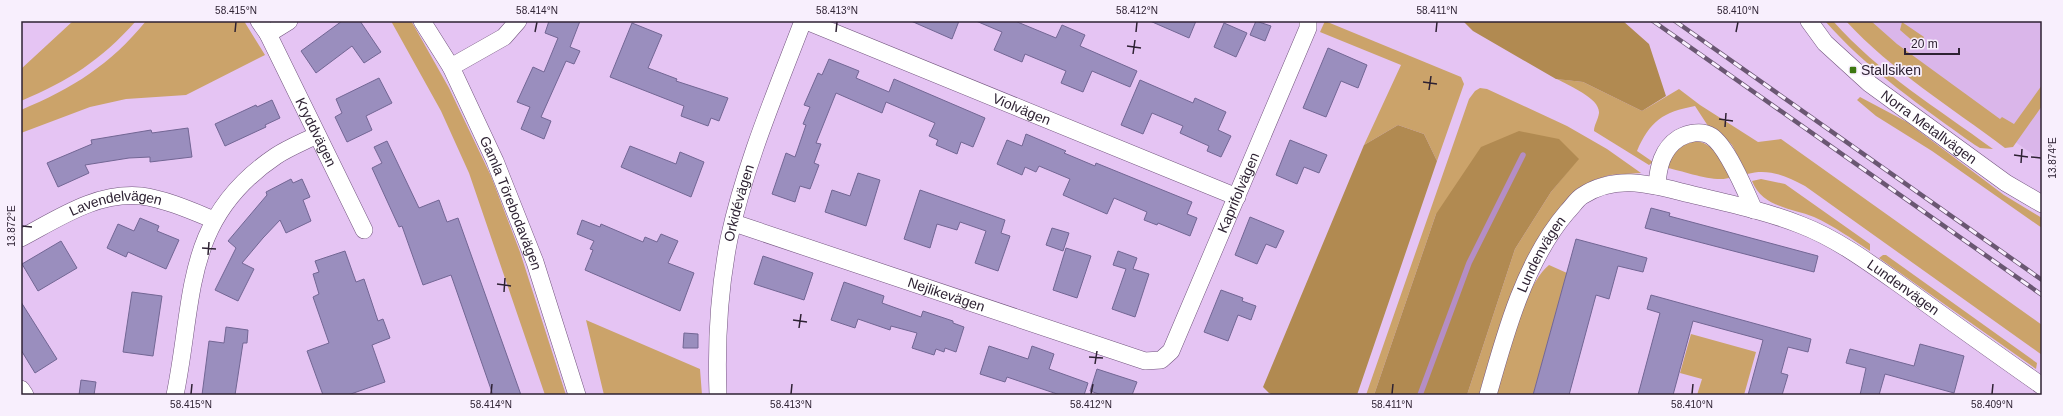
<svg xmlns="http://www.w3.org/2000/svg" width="2063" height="416" font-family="Arial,sans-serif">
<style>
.built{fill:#dab6ea}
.green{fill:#cba36a}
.forest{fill:#b18a51}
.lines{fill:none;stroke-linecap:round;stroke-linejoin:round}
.stream{stroke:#b58ec5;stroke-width:5.5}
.building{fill:#9a8ebe;stroke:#726694}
.street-casing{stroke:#72557e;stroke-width:18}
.street{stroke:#fff;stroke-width:17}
.rail-casing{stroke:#6a5772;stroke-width:4.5}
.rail{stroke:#f8effd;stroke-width:3;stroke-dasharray:9;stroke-linecap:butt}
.ticks{fill:none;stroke:#2e2233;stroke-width:1.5}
.poi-dot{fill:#3d7810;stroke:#f8effd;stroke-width:1.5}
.labels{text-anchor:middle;stroke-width:3.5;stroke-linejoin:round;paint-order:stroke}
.poi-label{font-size:14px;fill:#2e2233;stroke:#f8effd;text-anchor:start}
.street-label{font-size:14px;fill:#2e2233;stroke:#f8effd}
.neatline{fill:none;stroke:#2e2233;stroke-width:1.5}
.ticks-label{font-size:10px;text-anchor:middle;fill:#2e2233}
</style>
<rect width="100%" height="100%" fill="#e5c4f3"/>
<!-- built -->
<path class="built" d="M1857,21H2042V161L1871,39Z"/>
<!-- green -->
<path class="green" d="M73,21H136C100,61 70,80 21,101V69Z
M146,21H244L265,55L186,95L126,99L90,107L21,133V110C73,88 110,65 146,21Z
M391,21H411L413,24L449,88L491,176L520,252L566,395H545L469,173L441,111Z
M1325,21L1461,77L1464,84L1437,161L1424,134L1398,125L1364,145L1401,65L1320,32Z
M1825,21H1833C1879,73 1937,108 1993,149L1980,148L1975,145C1922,107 1868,70 1825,21Z
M1846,21H1871L1897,44L2000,119L2002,117L2014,124L2042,85V106L2013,147L2005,148C1951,107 1892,71 1846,21Z
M1902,22L1924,37L1920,43H1915L1900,30Z
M1557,79L1583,82L1642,111L1679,89L1700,105L1758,142L1781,139L2042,325V355L1805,186C1786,176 1769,168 1747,174L1732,145L1722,135L1710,129L1695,106C1663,112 1650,121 1637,151L1653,162L1649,165L1594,131C1594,125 1598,120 1599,113C1600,98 1569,86 1557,79Z
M1480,88L1487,89L1567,126L1607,149L1641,173L1610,175L1594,180L1576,191L1512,295L1489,360L1479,395H1467L1515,249L1551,192L1578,159L1436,214L1374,395H1366L1469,99L1475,91Z
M1860,97L1907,122L2004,195L2042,218V228L1932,151L1876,116L1857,100Z
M1697,141C1716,145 1722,162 1731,177C1718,184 1683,171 1668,168C1670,151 1682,144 1697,141Z
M1761,179L1785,184L1870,244V251C1852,239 1834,226 1814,217C1791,208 1762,207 1752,181Z
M1883,255H1886L2037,363L2036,369L1879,258Z
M1549,265L1567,273L1533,395H1495C1506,362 1523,286 1549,265Z
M586,320L700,369L702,395H604Z
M1691,334L1756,352L1744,395H1697L1702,379L1680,373Z"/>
<!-- forest -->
<path class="forest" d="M1463,21H1623L1649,44L1666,96L1642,111L1583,82L1556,79L1473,31Z
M1398,125L1424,134L1437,161L1357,395H1273L1269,393L1263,387L1364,145Z
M1519,131L1559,139L1579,159L1551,192L1515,249L1467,395H1374L1436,214L1481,147Z"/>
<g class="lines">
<!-- stream -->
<path class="stream" d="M1420,395L1469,263L1523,155"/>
</g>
<!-- building -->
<path class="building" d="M342,21H360L381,52L364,63L352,46L316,73L301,51Z
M549,21H580L570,47L580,51L574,64L566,61L541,117L551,121L544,139L521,129L530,107L517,102L533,67L544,72L558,38L545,33Z
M911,21H959L952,39Z
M976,21H1015L1056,38L1062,25L1085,35L1080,46L1137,71L1130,87L1092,71L1083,92L1061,83L1066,71L1025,54L1022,62L994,50L1002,32Z
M1150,21H1196L1189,38Z
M1256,21L1271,26L1265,41L1250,35Z
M632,23L662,35L648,68L677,79L676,81L728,98L719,121L711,118L708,126L681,116L684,106L610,77Z
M1224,23L1247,33L1236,57L1214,47Z
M1328,48L1367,65L1358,88L1341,81L1326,117L1303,108Z
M829,59L859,71L856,78L889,92L894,79L985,118L973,147L961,142L957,154L936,145L938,140L929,136L935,123L886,102L882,113L836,93L816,143L821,144L814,163L819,165L810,189L800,186L795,202L772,194L786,153L795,157L806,125L803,124L810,107L804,105L818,73L822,75Z
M379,78L392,103L366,116L372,130L347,142L335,117L342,113L336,99Z
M1140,80L1193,103L1195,98L1226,112L1218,130L1231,136L1221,157L1207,151L1209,146L1180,133L1183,126L1152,113L1143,134L1121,125Z
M272,100L280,118L265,125L266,127L225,146L215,124L256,105L257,107Z
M188,128L192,157L150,162V157L129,158L85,165L89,173L58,187L47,163L92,144L91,140L151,130L152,133Z
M1026,134L1066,151L1064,153L1095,166L1096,163L1192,202L1187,214L1197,218L1190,236L1158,223L1157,225L1144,220L1147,212L1114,198L1107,214L1063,195L1070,179L1039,166L1036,172L1025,167L1022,175L997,164L1007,140L1022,146Z
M1290,140L1327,155L1319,173L1304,167L1297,184L1276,175Z
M387,141L419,208L439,200L447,222L458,218L521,395H493L451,275L423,285L402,226L399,227L372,168L382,163L374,147Z
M630,146L676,164L680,152L704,162L691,197L621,167Z
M858,173L880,180L866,226L825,212L832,190L850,196Z
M291,179L293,183L302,179L310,197L303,200L311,221L286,233L280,220L263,238L242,263L254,269L238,301L215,290L236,248L228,241L267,195L266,192Z
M920,190L1005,220L1001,233L1010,236L998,271L975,263L986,231L960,222L957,230L937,224L930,248L904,239Z
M1651,208L1670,213L1669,216L1818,256L1814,272L1645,228Z
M1250,217L1284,231L1276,248L1266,244L1257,264L1235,255Z
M140,218L159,226L157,231L179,240L166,269L128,252L126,257L107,248L118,224L134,231Z
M582,220L600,227L601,224L643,242L645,237L657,242L661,234L678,241L668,263L694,273L680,311L585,270L593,250L590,249L594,241L577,234Z
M1052,228L1069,233L1063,251L1046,245Z
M1576,239L1647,258L1643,272L1618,266L1609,299L1596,295L1569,395H1533Z
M61,241L77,268L38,291L22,264Z
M1066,248L1091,256L1077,298L1053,290Z
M345,251L356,282L364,279L378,321L383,319L390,338L372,345L385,382L348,395H323L307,351L329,343L313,297L319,294L313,274L319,272L315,261Z
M1118,251L1137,258L1133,269L1149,274L1135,317L1112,309L1126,269L1113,265Z
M763,256L813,273L804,300L754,284Z
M844,282L884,296L882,303L921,317L923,311L953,321V323L964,327L956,352L945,348L944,352L936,349L934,355L912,348L917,333L891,326L890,330L858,319L855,328L831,320Z
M1221,290L1243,298L1242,301L1256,306L1251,320L1238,315L1228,341L1204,332Z
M132,292L162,296L153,356L123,352Z
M1651,295L1811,339L1808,352L1788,347L1781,373L1788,375L1782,395H1748L1763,340L1693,321L1673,395H1638L1660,313L1647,309Z
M21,302L57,359L35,373L21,350Z
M226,327L248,330L247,343H243L235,395H202L209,341L224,343Z
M684,333L698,334V348H683Z
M1920,344L1964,356L1954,393L1885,374L1879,395H1860L1866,368L1846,363L1850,349L1914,366Z
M989,346L1028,359L1032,346L1054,354L1049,369L1088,383L1084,395H1060L1007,377L1005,382L980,374Z
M1097,369L1137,382L1132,395H1102L1090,391Z
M81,380L96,382L94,395H79Z"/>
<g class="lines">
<!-- street casing -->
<g class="street-casing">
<g id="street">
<path id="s1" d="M259,21L268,34L364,230"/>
<path id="s2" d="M422,21L451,67L495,161L535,262L577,395"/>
<path id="s3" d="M806,21L1237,197"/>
<path id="s4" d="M1809,21L1825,43L1870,84L2006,183L2042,204"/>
<path d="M268,34L289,21"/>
<path d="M451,67L504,37L518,21"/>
<path d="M1657,186C1658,167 1662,149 1679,138C1688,133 1702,130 1711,136C1727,146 1746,192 1754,210"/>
<path id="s5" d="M734,223L1145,361L1161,360L1171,351L1308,28V21"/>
<path id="s6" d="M21,238C59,218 96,192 141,196C165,199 192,211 214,220"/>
<path d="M21,389L25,395"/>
<path d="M175,395C195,298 182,219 276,156C288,148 303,142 317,135"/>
<path id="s7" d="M718,395C716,342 719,290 729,239C745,164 776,92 803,21"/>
<path id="s8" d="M1488,395C1505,334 1525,261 1567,212C1572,207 1577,199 1582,196C1617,173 1653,185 1690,194C1727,203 1766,211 1801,225C1840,240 1875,267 1909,291C1953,323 1998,355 2042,386"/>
</g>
</g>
<!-- street -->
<use href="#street" class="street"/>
<!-- rail casing -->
<g class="rail-casing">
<path id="rail" d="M1653,21L2042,295
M1675,21L2042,280"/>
</g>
<!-- rail -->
<use href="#rail" class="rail"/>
</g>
<!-- ticks -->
<path class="ticks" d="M235,32L236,22M535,32L537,22M836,32L837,22M1136,32L1137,22M1436,32L1437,22M1736,32L1738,22M1127,46L1141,48M1133,54L1135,40M1423,82L1437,84M1429,90L1431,76M1719,119L1733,121M1725,127L1726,113M2014,155L2028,157M2031,157L2041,158M2021,163L2022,149M22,226L32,227M202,248L216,249M208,255L209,242M497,284L511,286M504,292L505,278M793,320L807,322M799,328L801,314M1089,357L1103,358M1095,364L1097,351M191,394L192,384M491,394L492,384M791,394L792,384M1091,394L1093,384M1392,394L1393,384M1692,394L1693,384M1992,394L1993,384"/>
<!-- markers -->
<rect class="poi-dot" x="1849" y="66" width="8" height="8" rx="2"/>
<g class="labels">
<!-- poi labels -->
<g class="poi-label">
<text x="1861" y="75">Stallsiken</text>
</g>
<!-- street labels -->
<g class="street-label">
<text dy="5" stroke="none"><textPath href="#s3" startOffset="233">Violvägen</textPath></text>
<text dy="5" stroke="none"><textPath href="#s4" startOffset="161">Norra Metallvägen</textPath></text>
<text dy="5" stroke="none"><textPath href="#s1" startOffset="125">Kryddvägen</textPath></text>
<text dy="5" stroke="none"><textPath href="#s5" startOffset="635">Kaprifolvägen</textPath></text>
<text dy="5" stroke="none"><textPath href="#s2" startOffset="203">Gamla Törebodavägen</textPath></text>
<text dy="5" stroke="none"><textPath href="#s7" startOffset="194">Orkidévägen</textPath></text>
<text dy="5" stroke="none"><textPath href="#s6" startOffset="103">Lavendelvägen</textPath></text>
<text dy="5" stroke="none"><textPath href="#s8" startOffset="151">Lundenvägen</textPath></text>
<text dy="5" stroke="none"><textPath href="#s8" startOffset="570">Lundenvägen</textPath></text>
<text dy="5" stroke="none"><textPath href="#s5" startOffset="224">Nejlikevägen</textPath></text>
</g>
</g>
<!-- border -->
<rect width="2063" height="416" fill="none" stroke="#f8effd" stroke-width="44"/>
<!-- scale -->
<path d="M1905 48v6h54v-6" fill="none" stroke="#2e2233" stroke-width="2"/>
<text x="1911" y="48" font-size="12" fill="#2e2233" stroke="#f8effd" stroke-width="3" paint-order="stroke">20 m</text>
<rect x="22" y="22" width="2019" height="372" class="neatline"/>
<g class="ticks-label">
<text x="236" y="14">58.415°N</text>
<text x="537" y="14">58.414°N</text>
<text x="837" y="14">58.413°N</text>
<text x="1137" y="14">58.412°N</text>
<text x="1437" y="14">58.411°N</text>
<text x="1738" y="14">58.410°N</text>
<text transform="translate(2052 158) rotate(-90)" y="4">13.874°E</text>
<text transform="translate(11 226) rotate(-90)" y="4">13.872°E</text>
<text x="191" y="408">58.415°N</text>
<text x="491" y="408">58.414°N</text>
<text x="791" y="408">58.413°N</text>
<text x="1091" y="408">58.412°N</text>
<text x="1392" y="408">58.411°N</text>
<text x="1692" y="408">58.410°N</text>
<text x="1992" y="408">58.409°N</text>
</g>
</svg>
